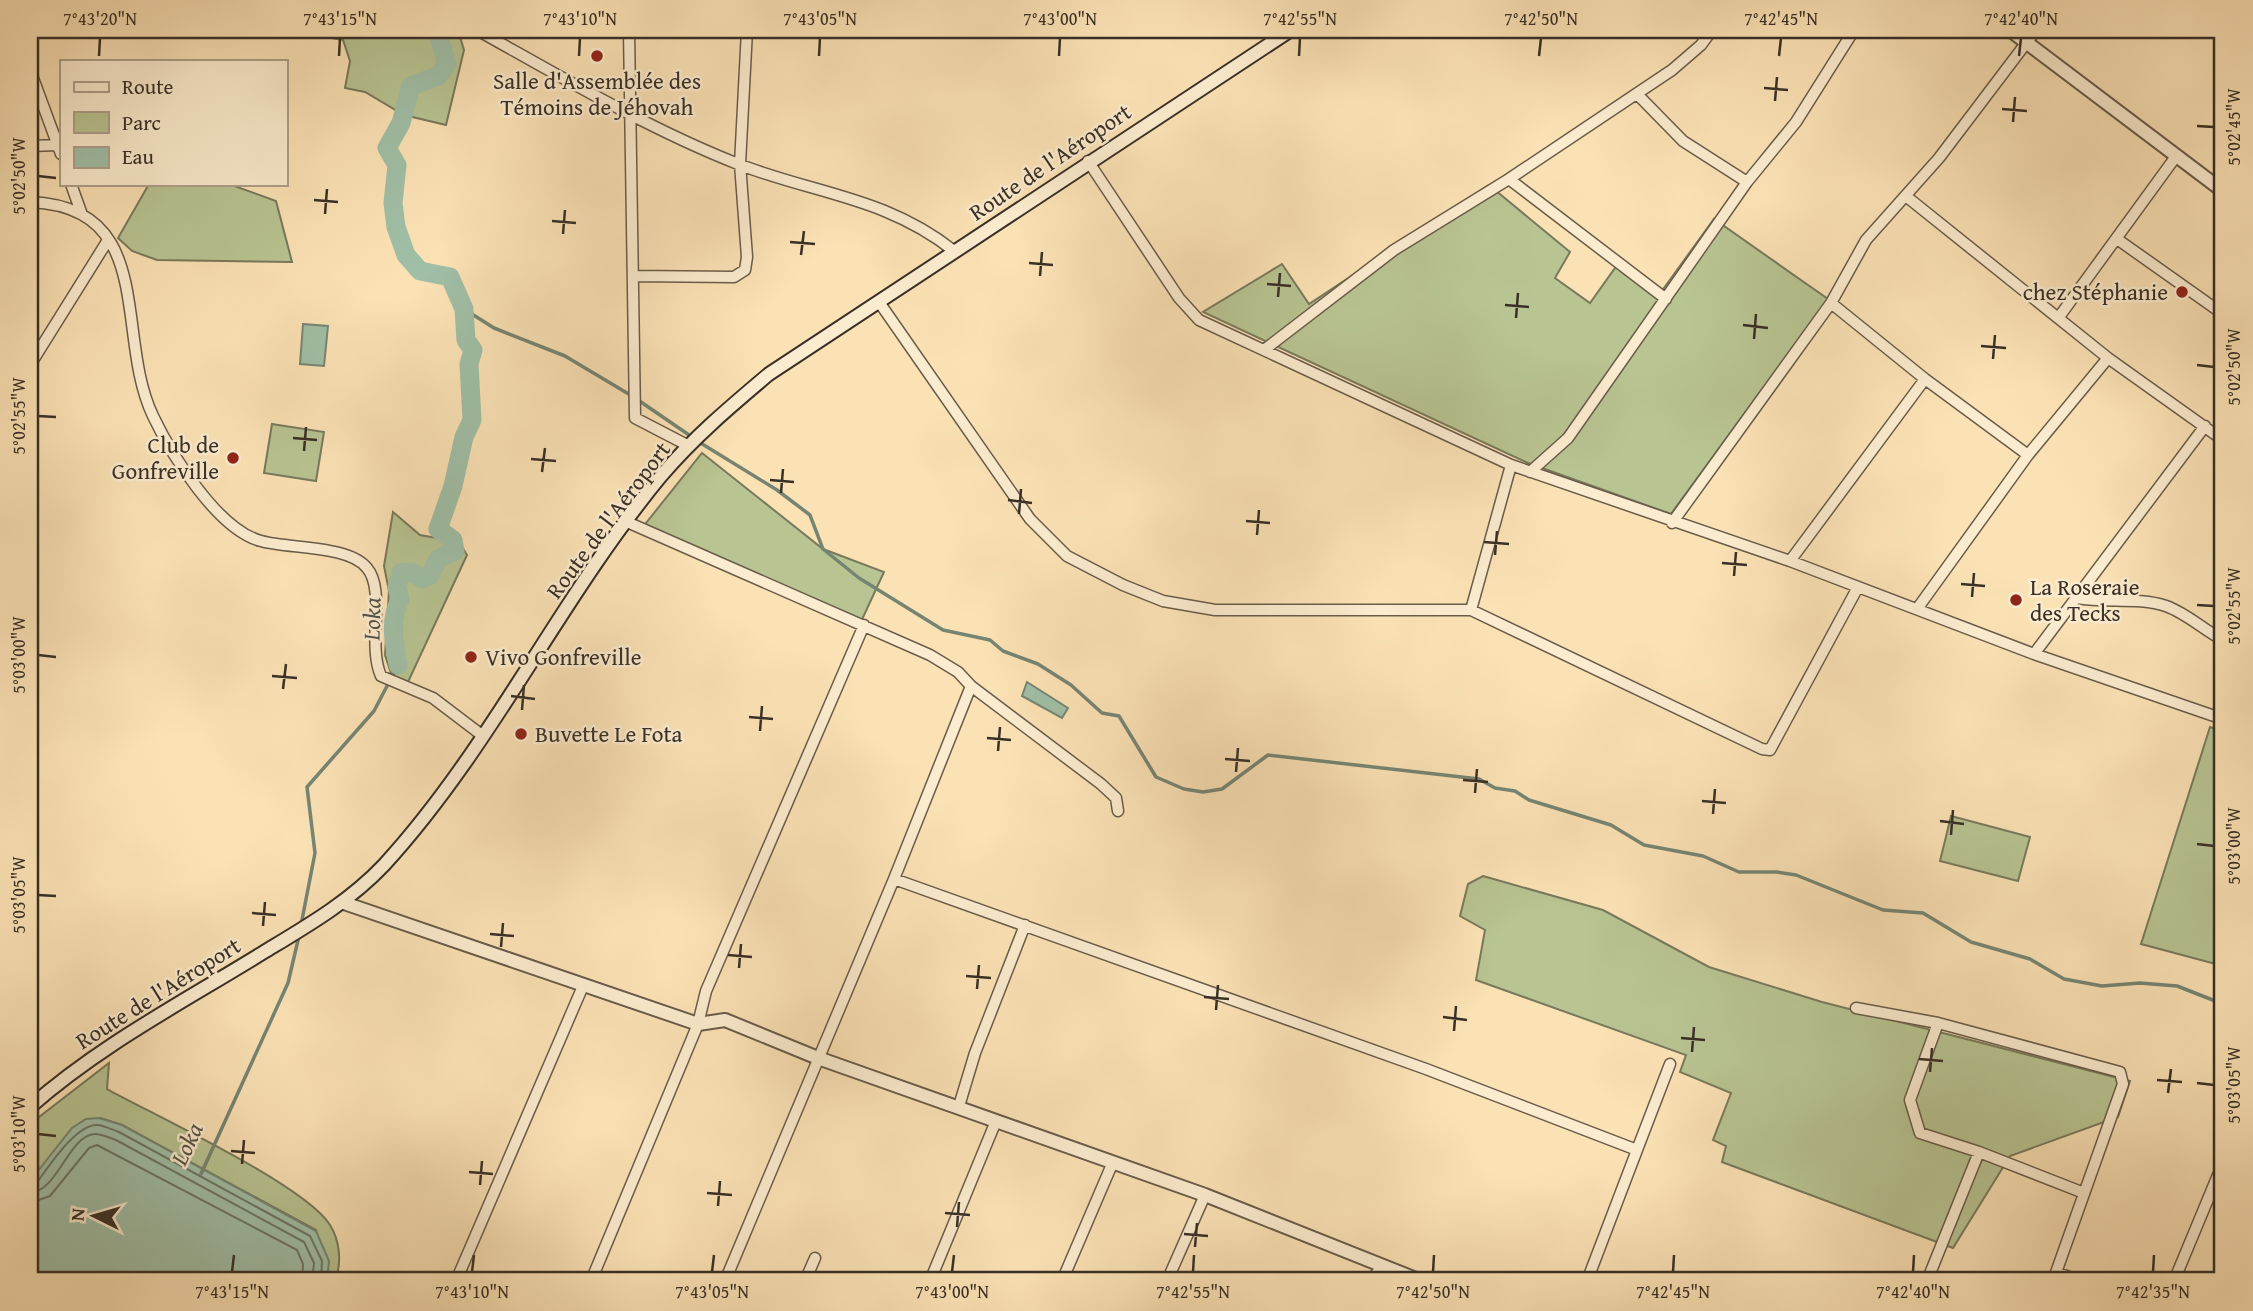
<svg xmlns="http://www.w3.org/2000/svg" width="2253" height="1311" font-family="'Gentium Book Plus',serif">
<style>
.green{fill:#b8c492;stroke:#787a5c;stroke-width:2}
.water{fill:#a0bfa7;stroke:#768573;stroke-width:2}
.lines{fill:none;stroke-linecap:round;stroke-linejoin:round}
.shore{stroke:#6c7766;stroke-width:2}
.stream{stroke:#768573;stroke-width:3.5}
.river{stroke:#a0bfa7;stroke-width:19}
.minor-casing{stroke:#695c4a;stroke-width:13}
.tertiary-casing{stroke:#695c4a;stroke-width:16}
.secondary-casing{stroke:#382f26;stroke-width:16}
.minor{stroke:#fceccf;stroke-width:10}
.tertiary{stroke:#fceccf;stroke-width:12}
.secondary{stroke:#fceccf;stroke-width:12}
.ticks{fill:none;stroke:#382f26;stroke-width:2.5}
.poi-dot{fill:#8f2418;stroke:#fceccf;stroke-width:2.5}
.labels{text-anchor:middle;stroke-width:5;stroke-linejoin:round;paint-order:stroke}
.poi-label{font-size:23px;fill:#382f26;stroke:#fceccf;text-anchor:start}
.street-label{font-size:23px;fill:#382f26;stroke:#fceccf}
.water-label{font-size:24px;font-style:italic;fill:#525346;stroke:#fceccf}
.neatline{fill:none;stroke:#382f26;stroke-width:2.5}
.ticks-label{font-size:18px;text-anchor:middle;fill:#382f26}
</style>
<rect width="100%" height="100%" fill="#fbe2b5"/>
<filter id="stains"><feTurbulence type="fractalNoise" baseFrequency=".00286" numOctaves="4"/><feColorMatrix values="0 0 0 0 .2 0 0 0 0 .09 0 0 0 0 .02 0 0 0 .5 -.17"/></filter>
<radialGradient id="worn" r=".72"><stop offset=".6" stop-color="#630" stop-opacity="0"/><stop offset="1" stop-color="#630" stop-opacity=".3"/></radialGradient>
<!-- green -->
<path class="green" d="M329,30H458L464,50L446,125L404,115L365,92L345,88L350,61L343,40L332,38Z
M149,184H229L276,201L292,262L157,260L132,251L118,238Z
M1489,185L1570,252L1555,278L1590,303L1620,261L1661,292L1714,219L1828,299L1671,514L1528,463L1203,312L1282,264L1309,304Z
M272,424L324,432L316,481L264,473Z
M702,453L823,549L884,572L860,624L642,528Z
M393,512L420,535L459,542L467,555L408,682L392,676L385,655L389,591L384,566Z
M2210,727L2223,732V966L2141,944Z
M1951,816L2030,837L2018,881L1940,861Z
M1483,876L1603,910L1709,967L1822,1002L2130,1081L2118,1117L2010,1156L1953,1248L1722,1162L1726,1146L1713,1140L1731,1093L1680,1072L1686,1055L1476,980L1485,930L1460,916L1468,884Z
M109,1063L107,1089C154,1115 305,1185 330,1225C340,1241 342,1263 335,1281H327L329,1277L316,1230L122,1125L100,1118L30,1181V1124Z"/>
<!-- water -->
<path class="water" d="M303,324L328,326L324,366L300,364Z
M1027,682L1068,708L1062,718L1022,696Z
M99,1118L122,1125L316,1231L329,1261L327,1281H30V1181L72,1128L86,1119Z"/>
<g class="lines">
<!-- shore -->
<path class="shore" d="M30,1184L38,1181C49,1166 77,1123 98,1125C105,1126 113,1130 119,1132L310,1236L322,1261L321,1281
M30,1193C58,1191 68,1137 94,1134C101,1133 109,1138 116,1140L304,1242L314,1263L312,1281
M30,1203L50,1196L89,1148L97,1145L297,1250L303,1264L302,1281"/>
<!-- stream -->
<path class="stream" d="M464,309L494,328L565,356L632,396
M638,400L692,437
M699,442L777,490L810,515L823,549L859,578L943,630L990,640L1003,651L1038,664L1071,685L1102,713L1119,716L1156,777L1184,789L1203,792L1222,789L1268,755L1479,779L1495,788L1515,791L1529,800L1611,825L1644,845L1703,856L1739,872H1777L1796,875L1883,910L1923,913L1971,942L2030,959L2064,979L2102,986L2140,983L2177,986L2223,1004
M301,925L315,853L307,787L374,711L398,665
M201,1174L288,983L299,936"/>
<!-- river -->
<path class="river" d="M398,665C394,641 389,622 400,599L397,587L401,573L411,572L423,579L430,575L438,559L455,551L453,540L438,529L453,486L464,437L472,420L469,364L473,350L466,340L464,309L450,277L420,271L406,255L396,227L393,203L397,165L387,148L401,123L411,86L438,76L447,64L437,30"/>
<!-- minor casing -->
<g class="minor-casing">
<path id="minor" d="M477,30C563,78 647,128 738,164C815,194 886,197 954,251
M629,30L635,418L689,446
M30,70L61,154
M1637,94L1683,141L1747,182
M30,146L58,145
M1088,161L1179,298L1199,320L1511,465L1790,561L2034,654L2223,719
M1509,179L1666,299
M71,184L81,212
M1907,197L2108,358L2223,440
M30,202C158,207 114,335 153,416C171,454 218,530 261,541C289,549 349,545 367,568C386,590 367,645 381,676L433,698L483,736
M2117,239L2223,314
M634,276L734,277L745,270L747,257L740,164L747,30
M879,302L1030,519L1067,556L1123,585L1163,601L1215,610H1471L1762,749L1770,750L1858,587
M1831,303L1925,379L2028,455
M2059,317L2177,155
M1264,350L1394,250L1509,179L1672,70L1701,45L1712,30
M30,365L108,240
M1530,472L1568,438L1747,182L1796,122L1854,30
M627,522L930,655L958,672L971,686L1101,784L1116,798L1118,811
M1672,523L1831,303L1866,240L1939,158L2036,30
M1790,561L1925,379
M2077,598C2105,603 2139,597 2166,606C2186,613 2204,630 2223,640
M1917,609L2028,455L2108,358
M1471,610L1511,465
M2034,654L2205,426
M894,879L1426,1069L1637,1150L1670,1064
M1856,1008L1938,1023L2120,1072L2123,1084L2053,1281
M1938,1023L1910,1100L1920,1133L1979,1152L2084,1193
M959,1106L975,1053L1025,925
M2056,1272L2080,1281
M456,1281L583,986
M591,1281L698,1024L706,991L864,625
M725,1281L894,879L971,686
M805,1281L815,1258
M930,1281L996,1121
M1062,1281L1113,1162
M1167,1281L1205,1195
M1371,1281L1382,1266
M1587,1281L1637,1150
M1927,1281L1979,1152
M2174,1281L2223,1163"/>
</g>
<!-- tertiary casing -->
<g class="tertiary-casing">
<path id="tertiary" d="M2010,30L2223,191
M344,903L698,1024L725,1020L818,1058L1205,1195L1421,1281"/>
</g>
<!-- secondary casing -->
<g class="secondary-casing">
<path id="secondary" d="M30,1107C100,1045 185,1001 264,952C307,926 349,902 384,865C492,747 559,599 661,476C693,438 731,406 769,374L1291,30"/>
</g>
<!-- minor -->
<use href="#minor" class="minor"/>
<!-- tertiary -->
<use href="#tertiary" class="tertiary"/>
<!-- secondary -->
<use href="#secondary" class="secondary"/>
</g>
<!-- ticks -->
<path class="ticks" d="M99,56L100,38M339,56L340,38M579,56L580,38M819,56L820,38M1059,56L1060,38M1299,56L1300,38M1539,56L1541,38M1779,56L1781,38M2019,56L2021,38M1764,88L1788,90M1775,101L1777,77M2002,109L2027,111M2013,122L2015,97M2197,126L2214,127M38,176L56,178M314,200L338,202M325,214L327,189M552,221L576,223M563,234L565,210M790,242L815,244M801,255L804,231M1029,263L1053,265M1040,276L1042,252M1267,284L1291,286M1278,297L1280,273M1505,305L1529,307M1516,318L1518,293M1743,325L1768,328M1754,339L1756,314M1981,346L2006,348M1993,359L1995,335M2197,365L2214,367M38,416L56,417M293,438L317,440M304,451L306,427M531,459L556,461M542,472L545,448M770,480L794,482M781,493L783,469M1008,500L1032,503M1019,514L1021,489M1246,521L1270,523M1257,535L1259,510M1484,542L1509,544M1495,555L1497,531M1722,563L1747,565M1734,576L1736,552M1961,584L1985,586M1972,597L1974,573M2197,605L2214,606M38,655L56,657M272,676L297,678M283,689L286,664M511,696L535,699M522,710L524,685M749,717L773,719M760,731L762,706M987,738L1011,740M998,751L1000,727M1225,759L1250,761M1236,772L1238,748M1463,780L1488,782M1475,793L1477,769M1702,801L1726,803M1713,814L1715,789M1940,821L1964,824M1951,835L1953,810M2197,844L2214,846M38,895L56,896M252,913L276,915M263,926L265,902M490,934L514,936M501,947L503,923M728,955L752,957M739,968L741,944M966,976L991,978M977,989L979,965M1204,997L1229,999M1216,1010L1218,985M1443,1017L1467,1020M1454,1031L1456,1006M1681,1038L1705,1040M1692,1052L1694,1027M1919,1059L1943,1061M1930,1072L1932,1048M2157,1080L2182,1082M2197,1083L2214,1085M2168,1093L2171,1069M38,1134L56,1136M231,1151L255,1153M242,1164L244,1140M469,1172L493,1174M480,1185L482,1161M707,1193L732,1195M718,1206L720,1181M945,1213L970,1215M957,1227L959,1202M1184,1234L1208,1236M1195,1247L1197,1223M232,1272L234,1255M472,1272L474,1255M712,1272L714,1255M952,1272L954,1255M1193,1272L1194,1255M1433,1272L1434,1255M1673,1272L1674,1255M1913,1272L1914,1255M2153,1272L2154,1255"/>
<!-- markers -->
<g class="poi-dot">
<circle cx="597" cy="56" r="7"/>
<circle cx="2182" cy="292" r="7"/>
<circle cx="233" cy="458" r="7"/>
<circle cx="2016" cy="600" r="7"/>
<circle cx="471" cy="657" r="7"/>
<circle cx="521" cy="734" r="7"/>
</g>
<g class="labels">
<!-- poi labels -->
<g class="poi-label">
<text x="597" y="89" text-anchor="middle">Salle d'Assemblée des<tspan x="597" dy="26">Témoins de Jéhovah</tspan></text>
<text x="2168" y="300" text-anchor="end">chez Stéphanie</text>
<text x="219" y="453" text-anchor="end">Club de<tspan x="219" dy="26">Gonfreville</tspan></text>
<text x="2030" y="595">La Roseraie<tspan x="2030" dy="26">des Tecks</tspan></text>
<text x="485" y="665">Vivo Gonfreville</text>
<text x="535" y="742">Buvette Le Fota</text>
</g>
<!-- street labels -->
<g class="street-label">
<text transform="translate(1050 162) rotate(-34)" y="8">Route de l'Aéroport</text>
<text transform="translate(608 520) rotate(-53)" y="8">Route de l'Aéroport</text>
<text transform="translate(158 993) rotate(-32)" y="8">Route de l'Aéroport</text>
</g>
<!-- water labels -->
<g class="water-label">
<text transform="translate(372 619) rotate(-89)" y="8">Loka</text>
<text transform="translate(187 1144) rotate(-65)" y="8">Loka</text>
</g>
</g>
<!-- margin -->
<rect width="2253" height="1311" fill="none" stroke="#fbe2b5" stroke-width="77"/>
<!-- legend -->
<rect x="60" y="60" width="228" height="126" fill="#fceccf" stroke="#aea08b" stroke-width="2"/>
<rect x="74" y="82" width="35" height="10" fill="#fceccf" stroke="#aea08b" stroke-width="2"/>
<text x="122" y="94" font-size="21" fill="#382f26">Route</text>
<rect x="74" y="112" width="35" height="21" fill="#b8c492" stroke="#aea08b" stroke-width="2"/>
<text x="122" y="130" font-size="21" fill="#382f26">Parc</text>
<rect x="74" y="147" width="35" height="21" fill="#a0bfa7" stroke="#aea08b" stroke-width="2"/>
<text x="122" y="164" font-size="21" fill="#382f26">Eau</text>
<!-- north arrow -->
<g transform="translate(94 1216) rotate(275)" stroke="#fceccf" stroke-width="5" paint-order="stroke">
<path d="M0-5L12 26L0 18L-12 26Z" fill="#382f26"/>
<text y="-10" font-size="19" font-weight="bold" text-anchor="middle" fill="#382f26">N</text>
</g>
<rect x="38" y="38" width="2176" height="1234" class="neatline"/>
<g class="ticks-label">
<text x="100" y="25">7°43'20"N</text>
<text x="340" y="25">7°43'15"N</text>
<text x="580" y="25">7°43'10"N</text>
<text x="820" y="25">7°43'05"N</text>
<text x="1060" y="25">7°43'00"N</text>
<text x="1300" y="25">7°42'55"N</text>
<text x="1541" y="25">7°42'50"N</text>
<text x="1781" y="25">7°42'45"N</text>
<text x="2021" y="25">7°42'40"N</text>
<text transform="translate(2234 127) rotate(-90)" y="6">5°02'45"W</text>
<text transform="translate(19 176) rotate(-90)" y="6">5°02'50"W</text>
<text transform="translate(2234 367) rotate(-90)" y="6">5°02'50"W</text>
<text transform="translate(19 416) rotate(-90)" y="6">5°02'55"W</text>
<text transform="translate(2234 606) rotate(-90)" y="6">5°02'55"W</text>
<text transform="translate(19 655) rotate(-90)" y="6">5°03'00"W</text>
<text transform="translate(2234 846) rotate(-90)" y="6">5°03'00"W</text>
<text transform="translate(19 895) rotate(-90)" y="6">5°03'05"W</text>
<text transform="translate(2234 1085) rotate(-90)" y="6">5°03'05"W</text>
<text transform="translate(19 1134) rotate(-90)" y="6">5°03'10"W</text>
<text x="232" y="1298">7°43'15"N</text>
<text x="472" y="1298">7°43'10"N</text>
<text x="712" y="1298">7°43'05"N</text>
<text x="952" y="1298">7°43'00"N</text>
<text x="1193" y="1298">7°42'55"N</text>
<text x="1433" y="1298">7°42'50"N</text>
<text x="1673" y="1298">7°42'45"N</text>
<text x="1913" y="1298">7°42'40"N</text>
<text x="2153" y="1298">7°42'35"N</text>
</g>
<rect width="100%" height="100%" filter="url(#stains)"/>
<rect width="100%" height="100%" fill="url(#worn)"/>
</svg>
